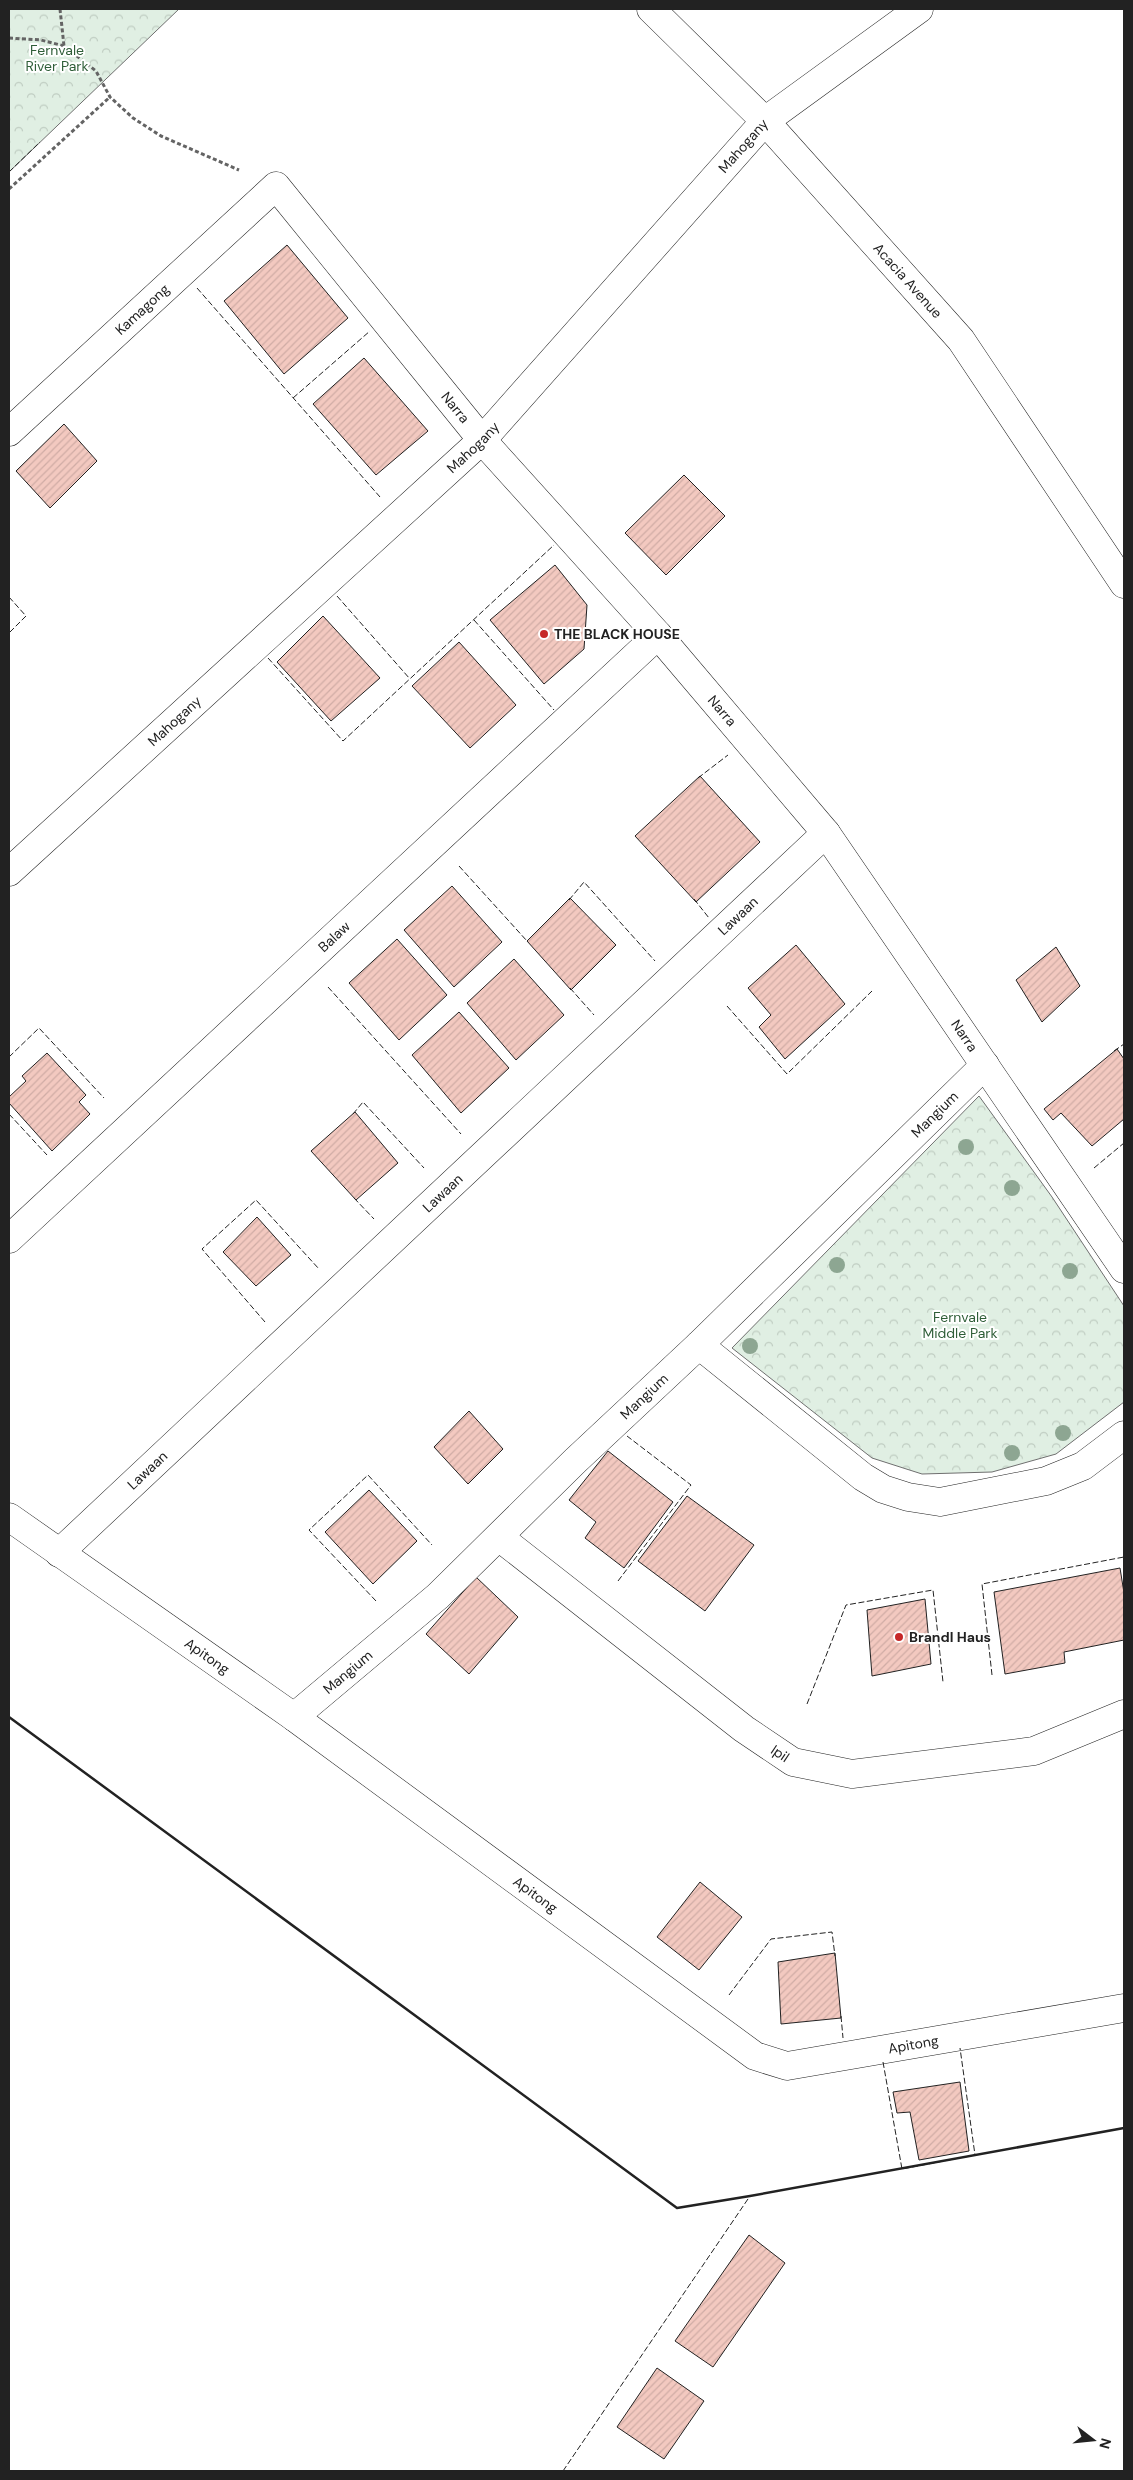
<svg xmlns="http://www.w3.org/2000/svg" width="1133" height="2480" font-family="'DM Sans',sans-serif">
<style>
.park{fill:url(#park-crowns);stroke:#6f6f6f}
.building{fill:url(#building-hatch);stroke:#222}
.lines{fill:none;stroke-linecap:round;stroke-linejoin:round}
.minor-casing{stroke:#222;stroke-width:29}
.path{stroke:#646464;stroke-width:3;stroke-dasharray:4 2.5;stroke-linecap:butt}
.minor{stroke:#fff;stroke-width:28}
.fence{stroke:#222;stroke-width:1;stroke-dasharray:6 2.5;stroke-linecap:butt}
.wall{stroke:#222;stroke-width:2.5}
.tree{fill:#8da692}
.poi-dot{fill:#c62828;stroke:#fff;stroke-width:2}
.labels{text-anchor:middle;stroke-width:4;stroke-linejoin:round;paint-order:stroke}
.park-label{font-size:14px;fill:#2f5e38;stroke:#fff}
.street-label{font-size:14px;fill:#222;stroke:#fff}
.poi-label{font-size:14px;font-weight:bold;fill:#222;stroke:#fff;text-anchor:start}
</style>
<defs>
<pattern id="park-crowns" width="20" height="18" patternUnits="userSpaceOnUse" patternTransform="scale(1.25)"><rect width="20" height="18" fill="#e0efe3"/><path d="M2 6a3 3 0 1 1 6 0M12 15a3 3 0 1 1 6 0" fill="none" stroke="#c0cdc2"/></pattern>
<pattern id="building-hatch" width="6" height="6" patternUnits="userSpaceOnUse" patternTransform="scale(1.25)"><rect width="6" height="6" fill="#f3c9c0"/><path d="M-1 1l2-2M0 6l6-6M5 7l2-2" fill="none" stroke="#d0aca5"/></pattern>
</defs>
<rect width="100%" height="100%" fill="#fff"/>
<!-- park -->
<path class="park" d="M9,9H179L9,172Z
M979,1096L1052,1197L1124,1306V1402L1056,1454L992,1472L922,1474L872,1458L732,1348Z"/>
<!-- building -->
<path class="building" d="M287,245L348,318L284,374L224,301Z
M364,358L428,431L376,475L313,404Z
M64,424L97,461L50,508L16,471Z
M684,475L725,516L666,575L625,533Z
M555,565L587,605L584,649L544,684L490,620Z
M323,616L380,678L331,721L277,662Z
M459,642L516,705L470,748L412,686Z
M700,776L760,842L696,902L635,836Z
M452,886L502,942L454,987L404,930Z
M570,898L616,945L571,990L527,941Z
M397,939L447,995L399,1040L349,983Z
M796,945L845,1004L785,1059L759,1027L771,1015L748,988Z
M1056,947L1080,986L1042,1022L1016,980Z
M514,959L564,1015L516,1060L467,1003Z
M459,1012L509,1068L461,1113L412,1055Z
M1117,1049L1124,1059V1119L1092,1146L1061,1113L1053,1120L1044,1109Z
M47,1053L86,1095L79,1102L90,1114L52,1151L9,1103V1097L26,1081L22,1076Z
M355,1112L398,1163L356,1200L311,1151Z
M257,1217L291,1255L256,1286L223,1252Z
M469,1411L503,1449L468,1484L434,1447Z
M608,1451L673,1502L624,1568L585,1538L596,1522L569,1500Z
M369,1490L417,1541L373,1584L325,1532Z
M687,1496L754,1545L705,1611L638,1561Z
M1120,1568L1124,1593V1640L1064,1652L1065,1663L1005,1674L994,1592Z
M476,1577L518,1617L469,1674L426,1634Z
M925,1599L931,1664L872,1676L867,1610Z
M700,1882L742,1917L699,1970L657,1937Z
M835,1953L841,2018L781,2024L778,1962Z
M960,2082L969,2151L919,2160L910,2112L897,2113L893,2092Z
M749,2235L785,2263L713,2367L675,2341Z
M657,2368L704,2401L664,2459L617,2427Z"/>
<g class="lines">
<!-- minor casing -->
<g class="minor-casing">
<g id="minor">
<path id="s1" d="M651,9L765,121L961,340L1124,584"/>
<path id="s2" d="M9,432L276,186L482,440L658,635L826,833L1124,1269"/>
<path id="s3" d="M9,872L482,440L765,121L919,9"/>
<path id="s4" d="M9,1239L658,635"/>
<path d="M699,1345L863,1477L883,1489L908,1497L940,1502L1046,1481L1083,1466L1124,1435"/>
<path id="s5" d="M9,1517L294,1717L755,2056L787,2066L1124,2008"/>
<path id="s6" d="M499,1537L744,1729L793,1762L852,1774L1034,1751L1124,1714"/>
<path id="s7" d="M59,1553L826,833"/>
<path id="s8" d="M294,1717L438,1596L575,1461L699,1345L985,1065"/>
</g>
</g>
<!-- path -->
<path class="path" d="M60,9L64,46
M9,38L41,40L64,46L96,71L110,97L133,118L161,136L239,170
M9,189L110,97"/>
<!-- minor -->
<use href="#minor" class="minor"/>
<!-- fence -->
<path class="fence" d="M9,172L40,142
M197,288L380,497
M293,398L370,331
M337,596L410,679
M9,597L26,616L9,633
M474,620L554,710
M268,658L343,741L554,545
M698,778L728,755
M459,866L527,941
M694,899L709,918
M569,900L584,882L655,961
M328,987L461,1134
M570,988L594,1015
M727,1006L787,1074L872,991
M1114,1051L1124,1044
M9,1057L39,1028L104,1098
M9,1114L47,1155
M353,1114L363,1102L424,1168
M1094,1168L1124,1143
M354,1198L374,1219
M265,1322L202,1249L256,1200L319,1269
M618,1581L691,1485L627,1436
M376,1601L309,1530L368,1475L432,1545
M992,1675L982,1584L1124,1557
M807,1704L846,1605L933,1590L943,1682
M729,1995L771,1939L832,1932L835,1956
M841,2016L843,2038
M883,2062L902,2169L975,2155L960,2048
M563,2471L750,2196"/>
<!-- wall -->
<path class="wall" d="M9,1717L677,2208L750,2196L1124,2128"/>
</g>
<!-- trees -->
<g class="tree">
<circle cx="966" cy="1147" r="8"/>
<circle cx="1012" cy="1188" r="8"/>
<circle cx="837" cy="1265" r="8"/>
<circle cx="1070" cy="1271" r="8"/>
<circle cx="750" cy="1346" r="8"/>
<circle cx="1063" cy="1433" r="8"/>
<circle cx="1012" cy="1453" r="8"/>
</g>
<!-- markers -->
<g class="poi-dot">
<circle cx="544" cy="634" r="5"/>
<circle cx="899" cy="1637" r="5"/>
</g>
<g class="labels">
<!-- park labels -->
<g class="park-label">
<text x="57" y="55">Fernvale<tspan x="57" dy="16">River Park</tspan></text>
<text x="960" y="1322">Fernvale<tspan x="960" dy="16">Middle Park</tspan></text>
</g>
<!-- street labels -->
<g class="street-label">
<text dy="5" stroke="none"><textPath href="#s3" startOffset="1034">Mahogany</textPath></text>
<text dy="5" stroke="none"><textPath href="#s1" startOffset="374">Acacia Avenue</textPath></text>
<text dy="5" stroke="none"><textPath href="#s2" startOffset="181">Kamagong</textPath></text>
<text dy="5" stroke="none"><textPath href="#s2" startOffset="648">Narra</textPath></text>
<text dy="5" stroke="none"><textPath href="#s3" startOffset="629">Mahogany</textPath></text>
<text dy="5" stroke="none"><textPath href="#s2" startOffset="1052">Narra</textPath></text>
<text dy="5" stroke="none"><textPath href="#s3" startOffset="224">Mahogany</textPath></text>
<text dy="5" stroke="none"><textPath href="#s7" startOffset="931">Lawaan</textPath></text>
<text dy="5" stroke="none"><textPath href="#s4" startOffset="444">Balaw</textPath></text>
<text dy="5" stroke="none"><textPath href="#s2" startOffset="1458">Narra</textPath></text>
<text dy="5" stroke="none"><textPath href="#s8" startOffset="880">Mangium</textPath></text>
<text dy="5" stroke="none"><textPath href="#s7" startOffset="526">Lawaan</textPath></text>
<text dy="5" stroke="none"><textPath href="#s8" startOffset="475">Mangium</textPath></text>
<text dy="5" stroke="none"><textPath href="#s7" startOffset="121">Lawaan</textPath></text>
<text dy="5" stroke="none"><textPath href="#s5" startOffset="242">Apitong</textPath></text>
<text dy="5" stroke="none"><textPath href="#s8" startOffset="70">Mangium</textPath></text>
<text dy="5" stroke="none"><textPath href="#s6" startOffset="355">Ipil</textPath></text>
<text dy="5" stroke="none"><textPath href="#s5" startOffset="648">Apitong</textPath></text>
<text dy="5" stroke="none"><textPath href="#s5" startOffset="1082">Apitong</textPath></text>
</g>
<!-- poi labels -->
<g class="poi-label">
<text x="554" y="639">THE BLACK HOUSE</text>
<text x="909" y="1642">Brandl Haus</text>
</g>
</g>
<!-- border -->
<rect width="1133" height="2480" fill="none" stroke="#222222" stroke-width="20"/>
<!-- north arrow -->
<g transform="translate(1093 2440) rotate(106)" stroke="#ffffff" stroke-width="4" paint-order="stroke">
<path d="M0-4L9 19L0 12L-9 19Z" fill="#222222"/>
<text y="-8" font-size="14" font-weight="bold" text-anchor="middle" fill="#222222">N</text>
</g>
</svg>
